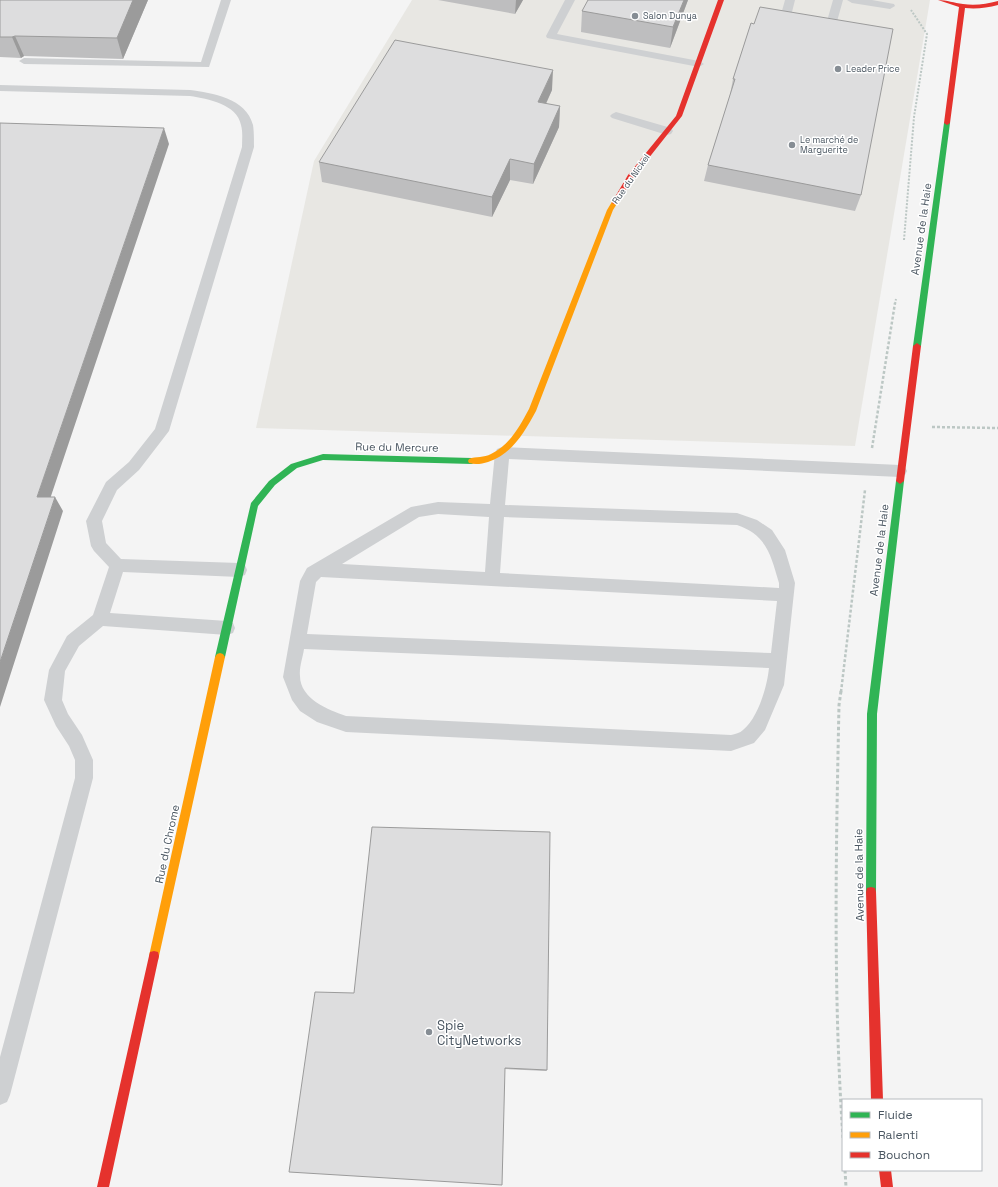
<svg xmlns="http://www.w3.org/2000/svg" width="998" height="1187" font-family="'Space Grotesk',sans-serif">
<style>
.commercial{fill:#e8e7e3}
.lines{fill:none;stroke-linecap:round;stroke-linejoin:round}
.path-far2{stroke:#bcc7c4;stroke-width:2;stroke-dasharray:2 1.5;stroke-linecap:butt}
.path-far1{stroke:#bcc7c4;stroke-width:2.5;stroke-dasharray:3 2;stroke-linecap:butt}
.path{stroke:#bcc7c4;stroke-width:3;stroke-dasharray:3.5 2.5;stroke-linecap:butt}
.lane{fill:#ced0d2;fill-rule:evenodd}
.fast{fill:#30b455;fill-rule:evenodd}
.slow{fill:#ff9f0a;fill-rule:evenodd}
.jam{fill:#e5322d;fill-rule:evenodd}
.wall{fill:#bebebf}
.shaded-wall{fill:#9b9b9b}
.building{fill:#ddddde;stroke:#9b9b9b}
.poi-dot{fill:#868d94;stroke:#fff;stroke-width:1.5}
.labels{text-anchor:middle;stroke-width:3;stroke-linejoin:round;paint-order:stroke}
.far-poi-label{font-size:9px;fill:#4a5661;stroke:#fff;text-anchor:start}
.far-street-label{font-size:9px;fill:#4a5661;stroke:#fff}
.street-label{font-size:11px;fill:#4a5661;stroke:#fff}
.near-poi-label{font-size:13px;fill:#4a5661;stroke:#fff;text-anchor:start}
</style>
<rect width="100%" height="100%" fill="#f4f4f4"/>
<!-- commercial -->
<path class="commercial" d="M412,0H930L855,446L256,428L314,161Z"/>
<g class="lines">
<!-- path-far2 -->
<path class="path-far2" d="M904,240L914,117L927,34L911,10
M895,304L896,299"/>
<!-- path-far1 -->
<path class="path-far1" d="M932,427L998,428
M872,448L895,303
M841,692L865,490"/>
<!-- path -->
<path class="path" d="M841,691L839,705C836,849 833,994 843,1138
M845,1170L846,1187"/>
<!-- lane -->
<path class="lane" d="M221,0H231L209,67L24,64L19,61L24,58L201,62Z
M565,0H575L557,34L699,61L704,64L699,67L547,38L546,36Z
M785,0H795L791,16L827,21L833,0H843L836,25L831,28L781,20L780,18Z
M847,0H872L894,4L895,6L890,9L852,3Z
M0,85L190,90C212,93 246,98 253,125C254,131 254,140 254,147L169,431L139,470L117,490L102,521L106,543L121,559L239,563L245,565L247,570L245,575L239,577L123,572L110,613L227,621L233,623L235,628L233,633L227,635L103,626L79,646L65,671L62,700L68,714L82,735L93,760V778L10,1095L7,1102L0,1105V1057L75,778V760L69,746L56,726L44,700L49,670L67,636L93,615L109,567L94,551L91,546L86,521L106,482L129,462L155,429L242,147C242,140 243,132 241,125C237,104 208,99 190,96L0,91Z
M616,112L671,128L673,131L671,134L667,135L612,118L610,116L612,114Z
M502,447L900,465L905,467L907,471L905,475L900,477L509,459L505,505L737,513L757,520L772,530L785,550L795,583L784,685L765,730L754,743L731,751L346,732L317,722L300,711L292,700L283,677L300,581L307,568L411,507L438,502L490,504L495,453L497,449ZM438,514L489,517L485,572L342,564L419,517ZM504,517L737,525C767,535 771,556 779,583V588L500,573ZM321,577L777,601L771,653L307,634L316,582ZM304,649L769,668C767,687 758,718 743,730C740,733 735,734 731,735L346,716C329,710 300,699 300,676C299,667 303,657 304,649Z"/>
<!-- fast -->
<path class="fast" d="M947,121L950,123L921,346L917,349L913,346L944,123Z
M323,454L472,458L476,461L472,464L323,460L297,468L275,485L258,506L225,657L223,660L220,661L217,660L215,657L251,503L269,481L291,464Z
M900,478L904,481L877,714L876,892L875,896L871,897L867,896L866,892L867,714L896,481Z"/>
<!-- slow -->
<path class="slow" d="M613,200H617L618,202L613,210L536,411C524,433 512,454 488,462C482,464 475,465 469,463L468,461L469,459C476,456 484,458 491,454C509,446 520,426 529,409L607,210Z
M220,653L223,654L225,657L159,956L158,960L154,961L150,960L149,956L215,657L217,654Z"/>
<!-- jam -->
<path class="jam" d="M718,0H724L682,116L633,178L617,204H613L612,202L628,175L676,116Z
M938,0C947,0 954,3 963,4C975,6 986,4 998,1V5C987,8 976,9 965,8L950,123L947,125L944,123L959,7Z
M917,343L921,346L904,481L900,484L896,481L913,346Z
M871,887L875,888L876,892L883,1100H871L866,892L867,888Z
M154,951L158,952L159,956L109,1187H97L149,956L150,952Z
M879,1170H891L893,1187H881Z"/>
</g>
<!-- wall -->
<path class="wall" d="M0,0H148L123,59L24,56L21,58L0,57Z
M438,0H523L515,14Z
M688,0L670,48L581,32L582,11Z
M751,23L861,195L855,211L704,181L708,165L730,95L733,79Z
M552,90L546,104L560,106L559,127L533,184L510,180L492,217L322,182L319,162Z
M315,992L547,1070L546,1071L505,1069Z"/>
<!-- shaded-wall -->
<path class="shaded-wall" d="M133,0H148L123,59L117,38Z
M516,0H523L515,14Z
M684,0H688L670,48L673,27Z
M15,36L24,56L21,58L12,37Z
M553,70L552,90L537,123L538,102Z
M560,106L559,127L533,184L534,164Z
M164,128L169,144L46,511L37,497Z
M510,159V180L492,217V197Z
M55,497L63,511L0,707V662Z"/>
<!-- building -->
<path class="building" d="M0,0H133L117,38L15,36L12,37H0Z
M588,0H684L673,27L582,11Z
M760,7L893,29L861,195L708,165L735,79H733L751,23L754,24Z
M395,40L553,70L538,102L560,106L534,164L510,159L492,197L319,162Z
M0,123L164,128L37,497H55L0,662Z
M372,827L550,832L547,1070L505,1068L502,1185L289,1172L315,992L354,993Z"/>
<!-- markers -->
<g class="poi-dot">
<circle cx="635" cy="16" r="4"/>
<circle cx="838" cy="69" r="4"/>
<circle cx="792" cy="145" r="4"/>
<circle cx="429" cy="1032" r="4"/>
</g>
<g class="labels">
<!-- far-poi labels -->
<g class="far-poi-label">
<text x="643" y="19">Salon Dunya</text>
<text x="846" y="72">Leader Price</text>
<text x="800" y="143">Le marché de<tspan x="800" dy="10">Marguerite</tspan></text>
</g>
<!-- far-street labels -->
<g class="far-street-label">
<text transform="translate(631 179) rotate(-55)" y="3">Rue du Nickel</text>
</g>
<!-- street labels -->
<g class="street-label">
<text transform="translate(921 229) rotate(-82)" y="4">Avenue de la Haie</text>
<text transform="translate(397 447) rotate(1)" y="4">Rue du Mercure</text>
<text transform="translate(879 550) rotate(-83)" y="4">Avenue de la Haie</text>
<text transform="translate(167 844) rotate(-78)" y="4">Rue du Chrome</text>
<text transform="translate(859 875) rotate(-91)" y="4">Avenue de la Haie</text>
</g>
<!-- near-poi labels -->
<g class="near-poi-label">
<text x="437" y="1030">Spie<tspan x="437" dy="15">CityNetworks</tspan></text>
</g>
</g>
<!-- legend -->
<rect x="842" y="1099" width="140" height="72" fill="#ffffff" stroke="#b7bbc0"/>
<rect x="850" y="1112" width="20" height="6" fill="#30b455" stroke="#b7bbc0"/>
<text x="878" y="1119" font-size="12" fill="#4a5661">Fluide</text>
<rect x="850" y="1132" width="20" height="6" fill="#ff9f0a" stroke="#b7bbc0"/>
<text x="878" y="1139" font-size="12" fill="#4a5661">Ralenti</text>
<rect x="850" y="1152" width="20" height="6" fill="#e5322d" stroke="#b7bbc0"/>
<text x="878" y="1159" font-size="12" fill="#4a5661">Bouchon</text>
</svg>
